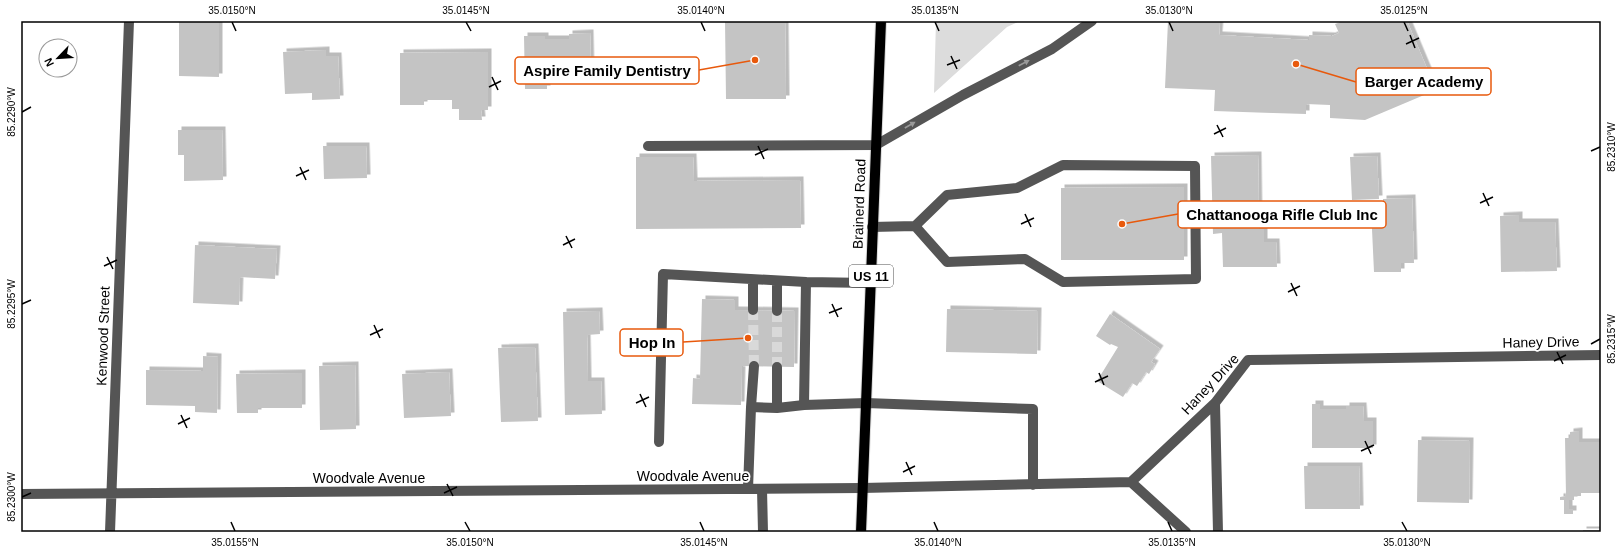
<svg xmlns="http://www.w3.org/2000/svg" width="1622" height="553" font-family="Arial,sans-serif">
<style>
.green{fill:#dcdcdc}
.building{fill:#c4c4c4;filter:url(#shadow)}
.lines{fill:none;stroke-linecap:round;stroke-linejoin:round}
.minor-tunnel{stroke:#d9d9d9;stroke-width:10;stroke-dasharray:10 5;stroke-linecap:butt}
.major-casing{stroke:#dbdbdb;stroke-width:12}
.minor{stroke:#555;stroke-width:10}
.major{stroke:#000;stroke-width:10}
.oneway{fill:#999}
.ticks{fill:none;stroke:#000;stroke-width:1.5}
.labels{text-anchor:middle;stroke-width:3.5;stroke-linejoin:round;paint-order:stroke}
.shield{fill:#fff;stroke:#4c4c4c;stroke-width:1}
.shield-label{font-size:13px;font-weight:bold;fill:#000}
.street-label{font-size:14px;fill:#000;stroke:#fff}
.leader{fill:none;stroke:#e8590c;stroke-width:1.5}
.callout-dot{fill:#e8590c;stroke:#fff;stroke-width:1.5}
.callout{fill:#fff;stroke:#e8590c;stroke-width:1.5}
.callout-label{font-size:15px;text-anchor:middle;font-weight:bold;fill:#000}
.neatline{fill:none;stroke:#000;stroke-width:1.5}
.ticks-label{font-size:10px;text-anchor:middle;fill:#000}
</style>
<defs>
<filter id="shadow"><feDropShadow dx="3.5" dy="-3.5" stdDeviation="0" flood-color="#0004"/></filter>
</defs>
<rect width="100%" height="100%" fill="#fff"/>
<!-- green -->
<path class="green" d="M936,21H1020L1007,27L934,93Z"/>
<!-- building -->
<path class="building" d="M179,21L219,22V77L179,76Z
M725,21H785L786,99H726Z
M1168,21H1220L1219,35L1309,40V35L1332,36L1339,33L1335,24L1344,21H1407L1436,90L1365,120L1330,118V105L1306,104V114L1214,111L1215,90L1165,88Z
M590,33L591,80L547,81V89H525L524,36H545V39H569V34Z
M326,50V56H338L340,99L312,100V93L285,94L283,52Z
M488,52V110H481L482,120H459V109H452V100H424V105H400V53Z
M178,130H222L223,180L184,181V155H178Z
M323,146H366L367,178L324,179Z
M1258,155L1259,229H1264V242H1276L1277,267H1223L1222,233L1213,234L1211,156Z
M1377,156L1379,199L1352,200L1350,157Z
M636,157H693L694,181L800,180L801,228L636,229Z
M1184,187V260H1061V188Z
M1412,198L1414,263H1401V272H1374L1371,208H1383V199Z
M1519,215V222H1555L1557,271L1501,272L1500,216Z
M195,245L277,249L275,279L240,277L239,305L193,303Z
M702,299L735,300V310L795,311L794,367L742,366L741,405L692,404L693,378L700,379Z
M947,309L1038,311L1037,354L946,352Z
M599,311L600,334L587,335L588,381H601L602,414L565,415L563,312Z
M1110,314L1160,349L1151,362L1155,364L1149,374L1146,372L1137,386L1132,383L1123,397L1097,381L1118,347L1111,344L1110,345L1096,336Z
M535,347L538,421L501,422L498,348Z
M203,356L218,357L217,413L195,412V406L146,405V370L203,371Z
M355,365L356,429L320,430L319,366Z
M449,372L451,416L404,418L402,374Z
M302,373V408H258V413H237L236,374Z
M1312,404H1320V409H1346V406H1363L1364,421H1373V448H1312Z
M1579,431V442H1601V493H1581V496H1574V500H1569V509H1573V514H1564V500H1560V497L1566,496L1565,438H1570V432Z
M1418,440L1470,441L1469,503L1417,502Z
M1304,466H1359L1360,509H1305Z
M1583,530H1601V532H1583Z"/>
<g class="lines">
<!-- minor-tunnel -->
<path class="minor-tunnel" d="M753,310L754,366
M777,367V311"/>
<!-- major casing -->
<g class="major-casing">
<path id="major" d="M861,532L881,21"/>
</g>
<!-- minor -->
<path class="minor" d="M648,146L876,145L963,95L1052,49L1092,21
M872,227L915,226L947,262L1025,259L1063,282L1196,279L1195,166L1063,165L1017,188L947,195L915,226
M753,280V310
M870,283L806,282L804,405L866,403L1033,409V485
M777,311V281
M1215,403L1218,532
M751,407L754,366
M777,408V367
M659,442L663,274L806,282
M1131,482L1186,532
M748,489L751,407L777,408L804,405
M762,489L763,532
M21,494L862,488L1131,482L1215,403L1248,360L1601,355
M110,532L129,21"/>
<!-- major -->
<use href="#major" class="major"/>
</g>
<!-- one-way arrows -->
<defs><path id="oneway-solid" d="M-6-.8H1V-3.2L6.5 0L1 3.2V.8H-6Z"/></defs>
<g class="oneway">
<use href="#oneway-solid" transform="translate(1024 63) rotate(-28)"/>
<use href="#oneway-solid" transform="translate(910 125) rotate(-30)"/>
</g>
<!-- ticks -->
<path class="ticks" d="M232,22L236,31M466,22L471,31M701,22L705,31M935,22L939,31M1169,22L1173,31M1404,22L1408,31M1410,35L1415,48M1406,44L1419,38M951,56L957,69M947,65L960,60M492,77L498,90M489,87L501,81M22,112L31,107M1217,125L1223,137M1214,134L1226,128M758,146L764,159M1591,151L1600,147M755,155L768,149M300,167L306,180M296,176L309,170M1483,193L1489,206M1480,203L1493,197M1025,214L1031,227M1021,224L1034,218M566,236L572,248M563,245L575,239M107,257L113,269M104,266L117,260M1291,283L1297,296M1288,292L1300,286M22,304L31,300M832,304L838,317M829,313L842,308M374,325L380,338M370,335L383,329M1591,344L1600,339M1557,352L1563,364M1554,361L1566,355M1099,373L1104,385M1095,382L1108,376M640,394L646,407M636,403L649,397M181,415L187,428M178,424L190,418M1365,441L1371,454M1361,451L1374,445M906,462L912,475M903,472L915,466M447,484L453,496M444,493L457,487M22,497L31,493M231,522L235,531M465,522L470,531M700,522L704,531M934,522L938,531M1168,522L1172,531M1402,522L1407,531"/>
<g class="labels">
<!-- shield labels -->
<rect class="shield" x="849" y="265" width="44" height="22" rx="3"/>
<g class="shield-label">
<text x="871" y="281">US 11</text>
</g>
<!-- street labels -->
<g class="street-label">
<text transform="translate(859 204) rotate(-88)" y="5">Brainerd Road</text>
<text transform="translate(103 336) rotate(-88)" y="5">Kenwood Street</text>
<text transform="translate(1541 342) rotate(-1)" y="5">Haney Drive</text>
<text transform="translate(1210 384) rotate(-47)" y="5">Haney Drive</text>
<text x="693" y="481">Woodvale Avenue</text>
<text x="369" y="483">Woodvale Avenue</text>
</g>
</g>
<!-- callouts -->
<path class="leader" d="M755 60L699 70M1296 64L1356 82M1122 224L1178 214M748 338L683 342"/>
<g class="callout-dot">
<circle cx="755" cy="60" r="4"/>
<circle cx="1296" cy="64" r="4"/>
<circle cx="1122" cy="224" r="4"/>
<circle cx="748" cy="338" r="4"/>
</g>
<g class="callout">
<rect x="515" y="57" width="184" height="27" rx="4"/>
<rect x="1356" y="68" width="135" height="27" rx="4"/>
<rect x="1178" y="201" width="208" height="27" rx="4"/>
<rect x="620" y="329" width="63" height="27" rx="4"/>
</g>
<g class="callout-label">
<text x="607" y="76">Aspire Family Dentistry</text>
<text x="1424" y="87">Barger Academy</text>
<text x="1282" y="220">Chattanooga Rifle Club Inc</text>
<text x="652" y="348">Hop In</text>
</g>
<!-- border -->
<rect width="1622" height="553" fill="none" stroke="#ffffff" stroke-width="44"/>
<!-- north arrow -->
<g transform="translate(58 58) rotate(245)"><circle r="19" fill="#ffffff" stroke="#999999"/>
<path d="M0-3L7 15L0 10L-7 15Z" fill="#000000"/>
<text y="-6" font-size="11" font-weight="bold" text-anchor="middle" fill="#000000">N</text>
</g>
<rect x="22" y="22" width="1578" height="509" class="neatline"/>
<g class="ticks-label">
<text x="232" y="14">35.0150°N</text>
<text x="466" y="14">35.0145°N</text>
<text x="701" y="14">35.0140°N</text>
<text x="935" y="14">35.0135°N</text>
<text x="1169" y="14">35.0130°N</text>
<text x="1404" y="14">35.0125°N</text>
<text transform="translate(11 112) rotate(-90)" y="4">85.2290°W</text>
<text transform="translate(1611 147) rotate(-90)" y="4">85.2310°W</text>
<text transform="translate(11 304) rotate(-90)" y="4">85.2295°W</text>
<text transform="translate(1611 339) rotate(-90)" y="4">85.2315°W</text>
<text transform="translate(11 497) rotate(-90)" y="4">85.2300°W</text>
<text x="235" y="546">35.0155°N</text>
<text x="470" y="546">35.0150°N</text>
<text x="704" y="546">35.0145°N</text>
<text x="938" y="546">35.0140°N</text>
<text x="1172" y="546">35.0135°N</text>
<text x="1407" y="546">35.0130°N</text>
</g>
</svg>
